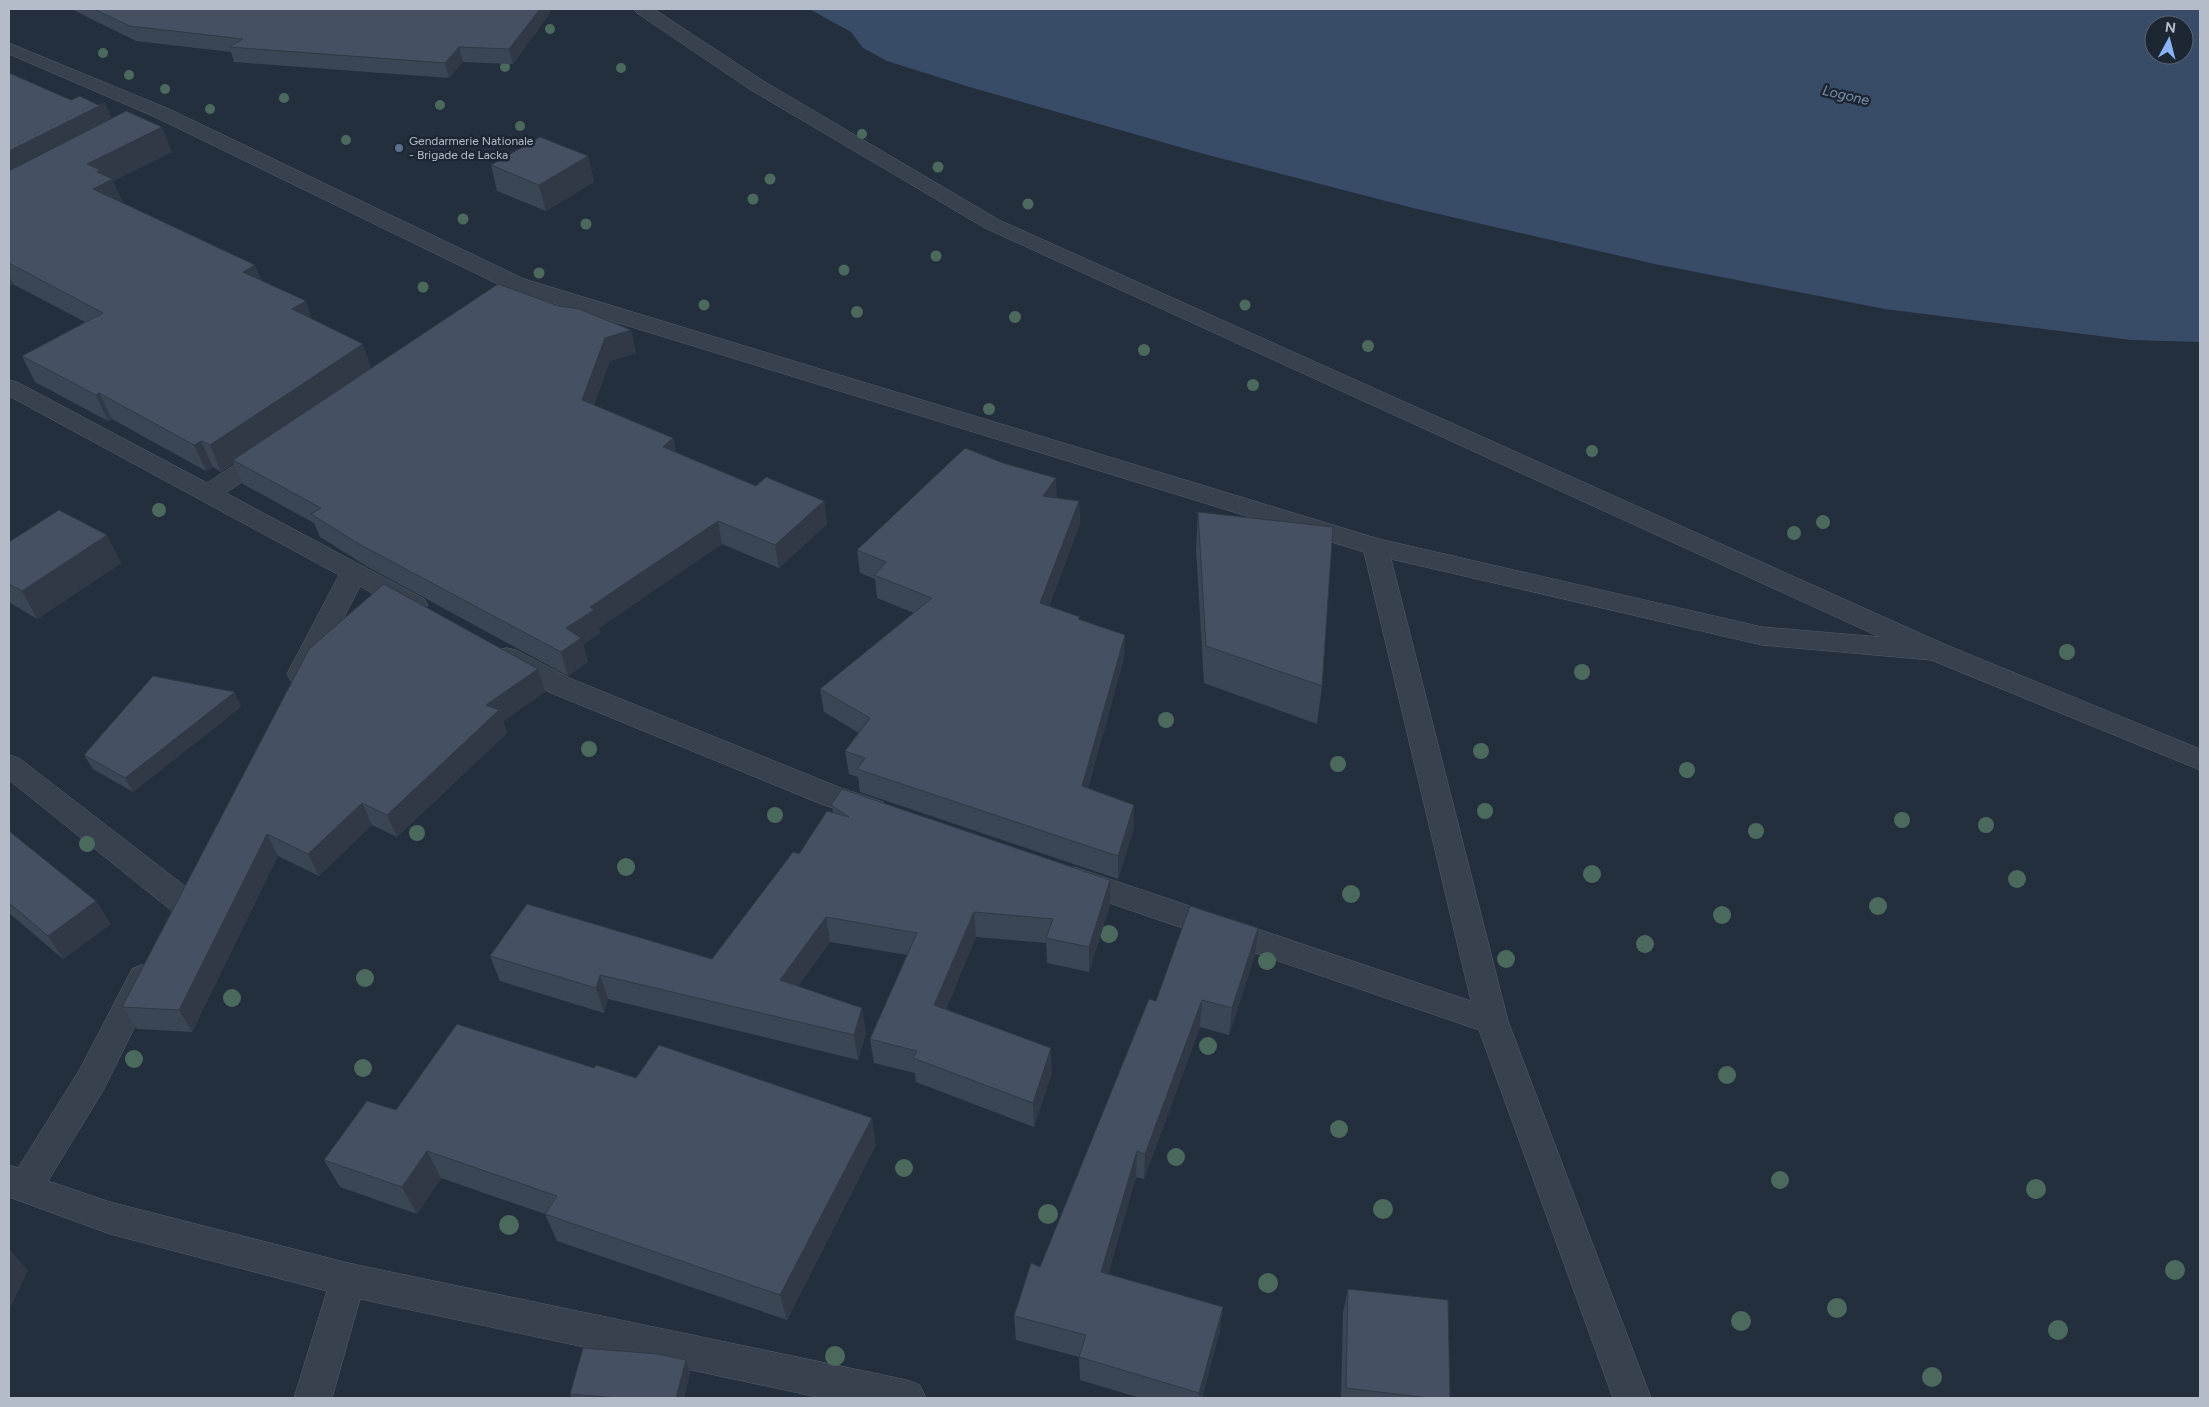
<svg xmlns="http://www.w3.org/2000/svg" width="2209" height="1407" font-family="Figtree,sans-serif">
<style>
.water{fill:#394c67;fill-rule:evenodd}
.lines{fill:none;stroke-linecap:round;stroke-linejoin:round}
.minor-casing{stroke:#565f6c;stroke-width:1}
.minor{fill:#38414e;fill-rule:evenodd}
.tree{fill:#4b6a5d}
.wall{fill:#3b4654}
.shaded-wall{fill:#303945}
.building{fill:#455162;stroke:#303945}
.service-dot{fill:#5c6f8a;stroke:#1d2633;stroke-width:2}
.labels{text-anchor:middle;stroke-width:5;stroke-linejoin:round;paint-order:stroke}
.far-poi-label{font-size:12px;fill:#b4bcc9;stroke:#1d2633;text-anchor:start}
.far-water-label{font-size:14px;font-style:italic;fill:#7c92b1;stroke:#1d2633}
</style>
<rect width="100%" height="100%" fill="#242f3e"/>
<!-- water -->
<path class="water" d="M809,9H2200V342L2131,340L1885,309L1655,264L1413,208L1204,154L973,88L887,61L863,48L851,32ZM2154,25H2184V55H2154Z"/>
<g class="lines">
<!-- minor casing -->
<g class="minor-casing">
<path id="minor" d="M634,9H654L765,82L999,220L1944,644L2200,749V770L1931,660L1762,645L1391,559L1508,1021L1651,1398H1613L1479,1030L1063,887L1059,879L1063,871L1074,867L1471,1001L1364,552L508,289L155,117L9,54V43L169,109L524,279L1379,539L1762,627L1880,637L985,228L751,90L637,13Z
M9,380L17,382L207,483L262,447L270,445L278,447L282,452L278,457L226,493L424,599L428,605L424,611C403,617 378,596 360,586L311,681L301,684L291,681L287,674L339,575L9,396Z
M507,648L516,650L569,678L841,788L883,802L888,810L883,818L873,821L821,804L549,692L498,664L494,657L498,650Z
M9,755L19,758L194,893L198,902L194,911L183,914L172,911L9,780Z
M143,965L154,969L159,978L104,1089L48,1181L110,1202L348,1263L907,1380L920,1385L926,1398H822L360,1299L332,1398H294L327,1291L110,1234L9,1197V1165L18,1168L80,1069L132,969Z"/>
</g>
<!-- minor -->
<use href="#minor" class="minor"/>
</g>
<!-- trees -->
<g class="tree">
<circle cx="550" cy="29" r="5"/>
<circle cx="103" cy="53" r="5"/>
<circle cx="505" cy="67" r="5"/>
<circle cx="621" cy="68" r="5"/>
<circle cx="129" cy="75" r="5"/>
<circle cx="165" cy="89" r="5"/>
<circle cx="284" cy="98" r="5"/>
<circle cx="440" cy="105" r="5"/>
<circle cx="210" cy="109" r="5"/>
<circle cx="520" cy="126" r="5"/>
<circle cx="862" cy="134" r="5"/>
<circle cx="346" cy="140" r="5"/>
<circle cx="938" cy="167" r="5.5"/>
<circle cx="770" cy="179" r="5.5"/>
<circle cx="753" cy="199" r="5.5"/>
<circle cx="1028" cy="204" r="5.5"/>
<circle cx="463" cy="219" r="5.5"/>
<circle cx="586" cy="224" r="5.5"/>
<circle cx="936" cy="256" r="5.5"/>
<circle cx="844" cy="270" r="5.5"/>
<circle cx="539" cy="273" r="5.5"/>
<circle cx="423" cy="287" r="5.5"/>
<circle cx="704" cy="305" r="5.5"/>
<circle cx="1245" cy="305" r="5.5"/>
<circle cx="857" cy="312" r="6"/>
<circle cx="1015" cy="317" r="6"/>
<circle cx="1368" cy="346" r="6"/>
<circle cx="1144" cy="350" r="6"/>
<circle cx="1253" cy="385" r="6"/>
<circle cx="989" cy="409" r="6"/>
<circle cx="1592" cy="451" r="6"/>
<circle cx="159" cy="510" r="7"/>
<circle cx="1823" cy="522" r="7"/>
<circle cx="1794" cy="533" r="7"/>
<circle cx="2067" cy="652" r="8"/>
<circle cx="1582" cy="672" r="8"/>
<circle cx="1166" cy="720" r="8"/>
<circle cx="589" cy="749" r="8"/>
<circle cx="1481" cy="751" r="8"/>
<circle cx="1338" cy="764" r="8"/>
<circle cx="1687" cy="770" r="8"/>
<circle cx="1485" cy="811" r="8"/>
<circle cx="775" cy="815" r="8"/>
<circle cx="1902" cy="820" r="8"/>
<circle cx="1986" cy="825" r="8"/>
<circle cx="1756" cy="831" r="8"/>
<circle cx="417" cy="833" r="8"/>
<circle cx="87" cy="844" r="8"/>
<circle cx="626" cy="867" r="9"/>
<circle cx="1592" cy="874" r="9"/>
<circle cx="2017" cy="879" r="9"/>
<circle cx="1351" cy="894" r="9"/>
<circle cx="1878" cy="906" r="9"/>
<circle cx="1722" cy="915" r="9"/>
<circle cx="1109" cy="934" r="9"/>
<circle cx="1645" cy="944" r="9"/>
<circle cx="1506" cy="959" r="9"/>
<circle cx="1267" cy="961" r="9"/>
<circle cx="365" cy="978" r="9"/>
<circle cx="232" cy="998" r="9"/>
<circle cx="1208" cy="1046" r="9"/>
<circle cx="134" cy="1059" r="9"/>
<circle cx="363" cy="1068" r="9"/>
<circle cx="1727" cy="1075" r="9"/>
<circle cx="1339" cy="1129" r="9"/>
<circle cx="1176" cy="1157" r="9"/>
<circle cx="904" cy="1168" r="9"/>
<circle cx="1780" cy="1180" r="9"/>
<circle cx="2036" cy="1189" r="10"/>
<circle cx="1383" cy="1209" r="10"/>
<circle cx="1048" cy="1214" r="10"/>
<circle cx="509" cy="1225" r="10"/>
<circle cx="2175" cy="1270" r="10"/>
<circle cx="1268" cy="1283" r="10"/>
<circle cx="1837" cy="1308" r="10"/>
<circle cx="1741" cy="1321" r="10"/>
<circle cx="2058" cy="1330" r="10"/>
<circle cx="835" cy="1356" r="10"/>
<circle cx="1932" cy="1377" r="10"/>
</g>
<!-- wall -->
<path class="wall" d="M72,9H551L550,11V13L513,64L463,62L449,78L234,62L231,52L136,41L73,10Z
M9,73L112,118L172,152L113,181L123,203L255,265L261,280L312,319L371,368L559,306L631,330L636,353L610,361L594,405L673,438L676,452L756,486L824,501L827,524L779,568L722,544L599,628L600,633L583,645L588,662L568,676L368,567L320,537L314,523L243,484L234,463L221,472L213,467L206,471L112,419L108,421L35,382L22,356L85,322L13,284L9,286Z
M588,156L594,182L546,211L497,191L491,165Z
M1057,498L1079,501L1080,524L1049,606L1080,620L1125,635L1124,658L1088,788L1134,828L1118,879L860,792L858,777L849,774L845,751L859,733L824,712L820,689L914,613L877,598L875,579L860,573L857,550Z
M1198,512L1322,686L1317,724L1204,683L1196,549Z
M9,542L121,563L37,619L9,602Z
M309,649L545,692L503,721L507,733L397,837L372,825L319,876L278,856L192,1032L137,1029L122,1007Z
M241,707L133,792L93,769L84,755Z
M831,805L1110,905L1089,972L1047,963L1046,943L976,937L946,1009L1052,1072L1034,1127L916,1082L915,1073L874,1063L870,1039L907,955L830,942L798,986L866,1033L858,1060L608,999L604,1013L500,981L490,956L712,959L833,812Z
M9,831L111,924L63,959L9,913Z
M1255,955L1229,1035L1200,1027L1144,1179L1136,1177L1108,1274L1220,1331L1202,1398H1140L1080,1380L1079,1357L1016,1340L1014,1316L1040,1267L1156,1001Z
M594,1068L636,1078L876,1145L787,1320L557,1241L545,1214L441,1178L417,1214L340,1187L324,1160L396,1110Z
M1348,1289L1450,1398H1341L1343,1313Z
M690,1372L684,1398H572L570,1394Z"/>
<!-- shaded-wall -->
<path class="shaded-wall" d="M540,9H551L550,11V13L513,64L509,49Z
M459,47L463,62L449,78L445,63Z
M105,103L116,127L9,182V151Z
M162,127L172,152L113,181L123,204L93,189L87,164Z
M588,156L594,182L546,211L539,185Z
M255,265L265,291L243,272Z
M9,276L13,284L9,286Z
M306,301L315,327L292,309Z
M631,330L636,353L610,361L587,423L582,400L605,338Z
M363,344L372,370L233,460L234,463L221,472L210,445Z
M99,393L112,419L108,421L96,395Z
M673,438L678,461L663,447Z
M201,441L213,467L206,471L194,445Z
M1056,478L1057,502L1043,496Z
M824,501L827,524L779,568L775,545Z
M1079,501L1080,524L1041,626L1040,603Z
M718,521L722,544L599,628L600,633L583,645L588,662L568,676L561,652L566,628L590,607Z
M107,535L121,563L37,619L22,591Z
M1125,635L1124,658L1082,809V786Z
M538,669L545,692L503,721L507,733L397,837L387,815L486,705Z
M235,692L241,707L133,792L125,778Z
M362,803L372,825L319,876L308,854Z
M1134,805V828L1118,879V856Z
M267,834L278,856L192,1032L179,1010Z
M1110,880V905L1089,972V947Z
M96,901L111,924L63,959L48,936Z
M974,912L976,937L937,1030L934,1005Z
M826,917L830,942L785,1004L780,980Z
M1258,928L1255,955L1229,1035L1232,1008Z
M600,975L608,999L604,1013L596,988Z
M1202,1000L1200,1027L1144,1179L1145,1154Z
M862,1008L866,1033L858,1060L854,1035Z
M1051,1048L1052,1072L1034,1127L1033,1103Z
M872,1118L876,1145L787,1320L780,1295Z
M427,1151L441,1178L417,1214L402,1187Z
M1137,1151L1136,1177L1101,1296V1272Z
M9,1249L28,1270L9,1311Z
M1223,1307L1220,1331L1202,1398H1199V1393Z
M686,1360L690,1372L684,1398H676Z"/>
<!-- building -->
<path class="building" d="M94,9H540L509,49L459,47L445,63L229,47L243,39L130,26Z
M9,73L71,100L80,96L98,105L105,103L9,151Z
M126,111L162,127L87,164L100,170L97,172L113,179L93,189L255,265L243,272L306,301L292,309L363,344L210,445L201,441L194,445L99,393L96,395L22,356L103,313L9,263V171Z
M540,137L588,156L539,185L491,165Z
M498,284L559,306L579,309L631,330L605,338L582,400L673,438L663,447L756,486L766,477L824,501L775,545L718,521L590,607L594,610L566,628L581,638L561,652L359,544L311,514L321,508L233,460Z
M965,448L1003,463L1056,478L1043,496L1079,501L1040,603L1080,617L1078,619L1125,635L1082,786L1134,805L1118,856L857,769L865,758L845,751L870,718L820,689L932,598L874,575L886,562L857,550Z
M59,510L107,535L22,591L9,584V542Z
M1198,512L1333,527L1322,686L1206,646Z
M384,584L538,669L486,705L499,710L387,815L362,803L308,854L267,834L179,1010L122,1007L309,649Z
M153,676L235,692L125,778L84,755Z
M842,789L1110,880L1089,947L1046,938L1053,919L974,912L934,1005L1051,1048L1033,1103L913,1058L917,1051L870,1039L917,933L826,917L780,980L862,1008L854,1035L600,975L596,988L490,956L527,904L712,959L793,852L799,854L827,811L849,817L831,805Z
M9,831L96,901L48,936L9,903Z
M1190,906L1258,928L1232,1008L1202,1000L1145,1154L1137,1151L1101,1272L1223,1307L1199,1393L1079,1357L1086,1335L1014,1316L1031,1263L1040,1267L1149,999L1156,1001Z
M457,1024L594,1068L596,1065L636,1078L659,1045L872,1118L780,1295L545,1214L557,1196L427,1151L402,1187L324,1160L367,1101L396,1110Z
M1348,1289L1448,1300L1450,1398H1429L1346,1388Z
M583,1348L658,1354L686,1360L676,1398H618L570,1394Z"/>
<!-- markers -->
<circle class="service-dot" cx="399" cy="148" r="5"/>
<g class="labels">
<!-- far-poi labels -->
<g class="far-poi-label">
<text x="409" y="145">Gendarmerie Nationale<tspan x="409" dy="14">- Brigade de Lacka</tspan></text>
</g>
<!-- far-water labels -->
<g class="far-water-label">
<text transform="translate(1846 95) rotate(13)" y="5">Logone</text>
</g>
</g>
<!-- border -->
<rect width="2209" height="1407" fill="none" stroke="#b4bcc9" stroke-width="20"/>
<!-- north arrow -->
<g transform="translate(2169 40) rotate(7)"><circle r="24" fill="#1d2633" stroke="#59626f"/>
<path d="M0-4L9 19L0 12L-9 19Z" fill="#8ab4f8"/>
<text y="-8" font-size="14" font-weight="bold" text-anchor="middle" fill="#b4bcc9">N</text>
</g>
</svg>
